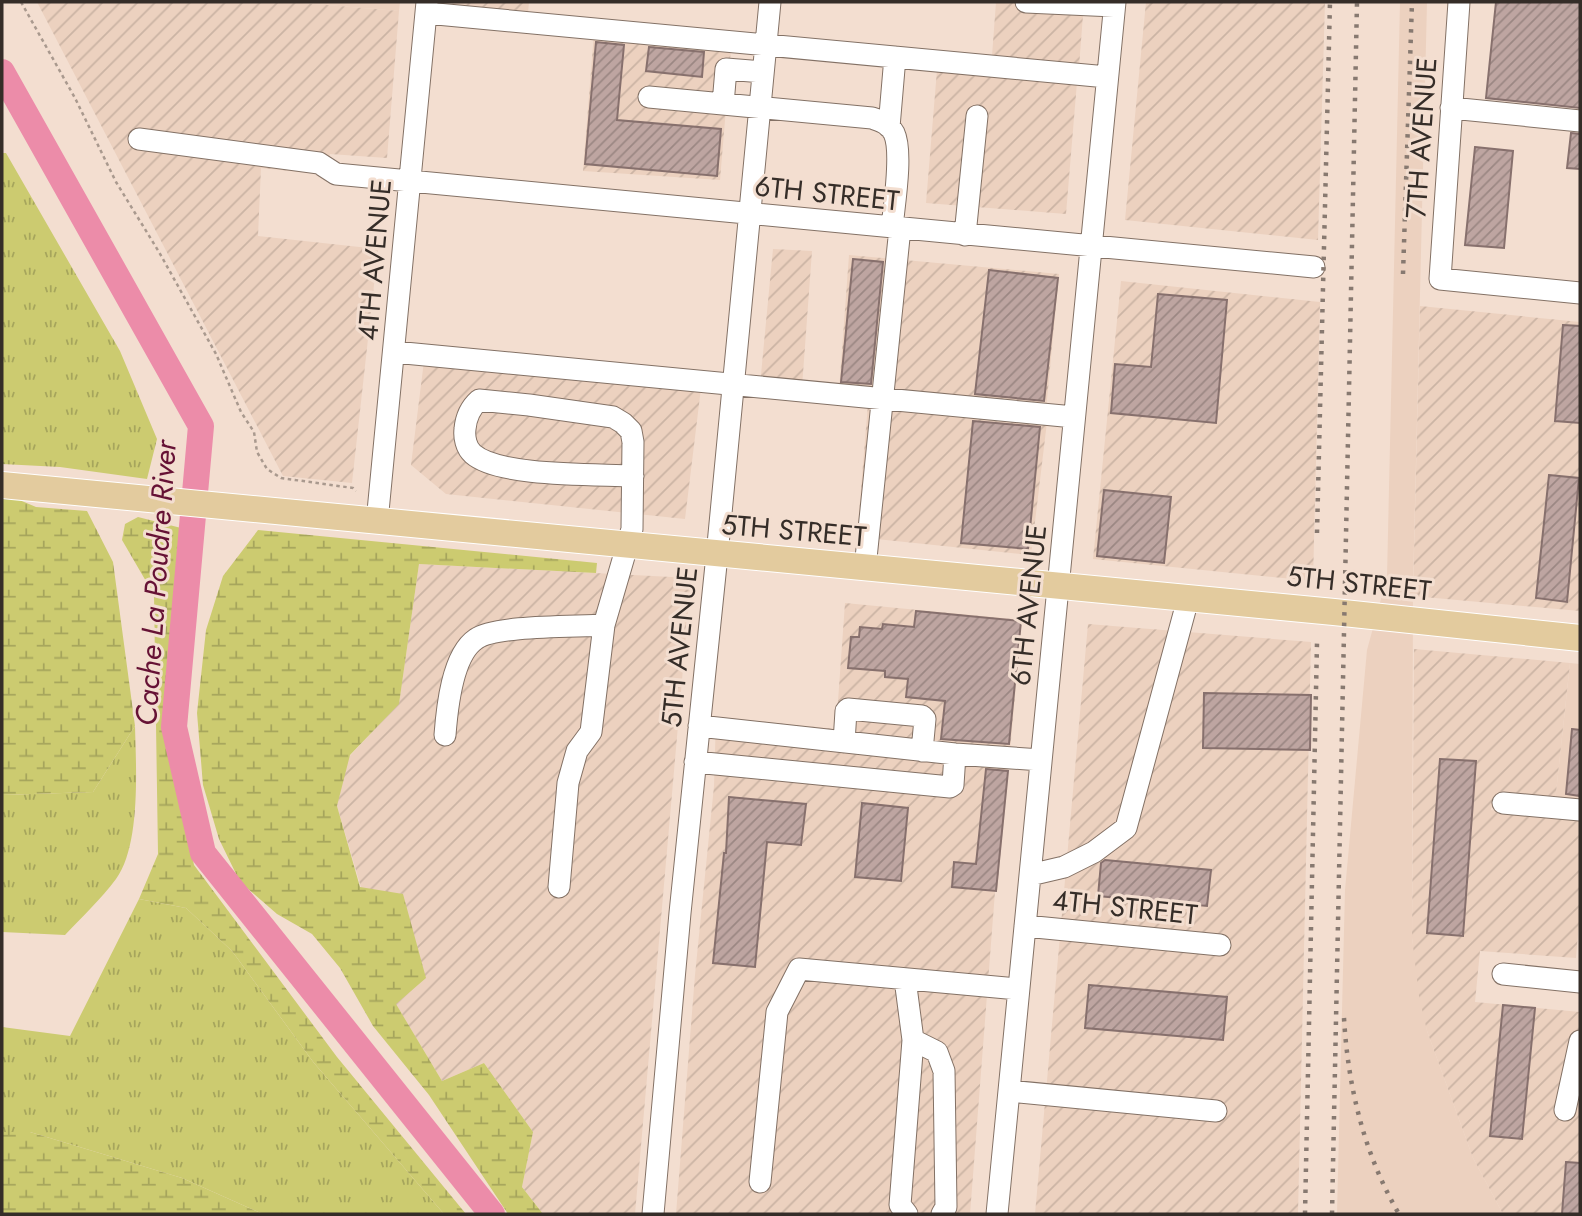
<svg xmlns="http://www.w3.org/2000/svg" width="1582" height="1216" font-family="Jost,sans-serif">
<style>
.built{fill:#ecd1bf}
.industrial{fill:url(#industrial-furrows)}
.grass{fill:url(#grass-tufts)}
.wetland{fill:url(#wetland-marsh)}
.lines{fill:none;stroke-linecap:round;stroke-linejoin:round}
.river{stroke:#ec8ca9;stroke-width:26}
.building{fill:url(#building-hatch);stroke:#87706d;stroke-width:2}
.minor-casing{stroke:#837165;stroke-width:23}
.major-casing{stroke:#fff;stroke-width:28}
.path{stroke:#a9998e;stroke-width:2.5;stroke-dasharray:3.5 3.5;stroke-linecap:butt}
.minor{stroke:#fff;stroke-width:21}
.major{stroke:#e3cb9e;stroke-width:26}
.rail{stroke:#877970;stroke-width:4.5;stroke-dasharray:3.5 7;stroke-linecap:butt}
.labels{text-anchor:middle;stroke-width:6;stroke-linejoin:round;paint-order:stroke}
.street-label{font-size:28px;fill:#352d28;stroke:#f3ded0}
.water-label{font-size:30px;font-style:italic;fill:#661235;stroke:#f3ded0}
</style>
<defs>
<pattern id="industrial-furrows" width="10" height="10" patternUnits="userSpaceOnUse" patternTransform="scale(1.75)"><rect width="10" height="10" fill="#ecd1bf"/><path d="M-1 1l2-2M0 10L10 0M9 11l2-2" fill="none" stroke="#cbb4a4"/></pattern>
<pattern id="grass-tufts" width="24" height="20" patternUnits="userSpaceOnUse" patternTransform="scale(1.75)"><rect width="24" height="20" fill="#cccb70"/><path d="M3 7l-1-3M5 7V3M7 7l1-3M15 17l-1-3M17 17v-4M19 17l1-3" fill="none" stroke="#a6a55c"/></pattern>
<pattern id="wetland-marsh" width="20" height="14" patternUnits="userSpaceOnUse" patternTransform="scale(1.75)"><rect width="20" height="14" fill="#cccb70"/><path d="M1 5h8M5 5V1M11 12h8M15 12V8" fill="none" stroke="#a6a55c"/></pattern>
<pattern id="building-hatch" width="6" height="6" patternUnits="userSpaceOnUse" patternTransform="scale(1.75)"><rect width="6" height="6" fill="#bea5a1"/><path d="M-1 1l2-2M0 6l6-6M5 7l2-2" fill="none" stroke="#9b8783"/></pattern>
</defs>
<rect width="100%" height="100%" fill="#f3ded0"/>
<!-- built -->
<path class="built" d="M291,2H400L399,11Z
M1400,2H1427L1413,586L1412,939L1427,1031L1473,1158L1503,1214H1337L1345,890L1367,650L1387,577Z
M1570,663L1580,664V804L1555,802Z"/>
<!-- industrial -->
<path class="industrial" d="M37,2H291L399,11L387,158L330,154L328,175L261,168L258,236L378,249L352,483L283,476Z
M453,2H529L528,13L452,6Z
M996,2H1084L1079,67L992,56Z
M1146,2H1325L1318,240L1125,220Z
M594,33L731,49L720,180L583,171Z
M937,70L1077,82L1066,214L926,203Z
M773,249L812,251L802,387L760,385Z
M849,255L1059,274L1046,410L839,391Z
M1121,281L1320,302L1313,581L1093,559Z
M1420,306L1580,322V611L1413,596Z
M424,361L701,388L685,519L446,494L411,465Z
M868,404L1047,422L1031,555L857,537Z
M419,564L691,578L635,1214H543L522,1187L533,1132L484,1063L442,1081L395,1003L337,806L347,759L399,703Z
M845,603L1022,620L997,892H995L970,1214H676L695,975L714,786L716,717L836,729Z
M1088,624L1311,642L1298,1214H1035Z
M1414,649L1570,663L1555,802L1494,795L1491,810L1580,818V911L1576,958L1480,951L1475,1002L1580,1012V1214H1503L1473,1158L1427,1031L1419,996L1412,938Z"/>
<!-- grass -->
<path class="grass" d="M2,153H6L120,351L157,439L147,479L60,467L2,464Z
M135,726C136,767 141,845 116,879C101,899 82,917 65,935L2,932V795L93,792Z
M139,899L186,908L232,951L314,1063L444,1214H263L182,1178L30,1132H2V1027L70,1036Z"/>
<!-- wetland -->
<path class="wetland" d="M2,496H10L36,507L87,511L113,562L135,726L93,792L2,795Z
M138,517L185,529L176,600L170,743L194,865L337,1057L466,1214H444L314,1063L232,951L186,908L139,899L158,854L154,595L122,540L125,524Z
M258,530L597,563L596,573L419,564L399,704L350,755L337,806L360,887L403,894L426,978L396,1004L442,1081L484,1063L533,1132L522,1187L543,1214H508L429,1095L373,1026L340,968L312,934L277,914L240,882L219,839L203,785L197,713L206,630L223,576Z
M2,1132H30L182,1178L263,1214H2Z"/>
<g class="lines">
<!-- river -->
<path class="river" d="M2,72L201,426L174,727L203,853L492,1214"/>
</g>
<!-- building -->
<path class="building" d="M1496,2H1580V108L1486,98Z
M596,42L624,45L617,120L721,129L717,176L585,164Z
M649,47L704,52L702,77L646,71Z
M1571,133L1580,134V169L1567,168Z
M1475,147L1513,151L1504,248L1465,245Z
M853,259L883,262L871,384L841,382Z
M989,270L1058,278L1044,401L975,394Z
M1158,294L1227,300L1216,423L1111,413L1115,364L1151,367Z
M1563,325L1580,326V423L1555,421Z
M973,421L1040,427L1028,549L961,543Z
M1549,475L1579,478L1567,602L1536,598Z
M1104,490L1171,497L1164,563L1097,556Z
M916,611L1021,621L1009,744L941,739L945,701L906,697L908,679L885,677V671L848,668L851,637H859L860,627L882,629L883,624L914,627Z
M1204,693L1311,695L1310,750L1203,748Z
M1572,729L1580,730V796L1566,794Z
M1440,759L1476,761L1463,936L1427,933Z
M986,769L1008,771L996,891L952,887L954,862L976,864Z
M729,797L806,804L801,845L767,842L755,967L713,963L724,853H726Z
M862,803L908,808L901,881L855,877Z
M1105,860L1211,870L1207,906L1098,896L1101,863Z
M1089,985L1227,997L1223,1040L1085,1028Z
M1503,1005L1535,1008L1522,1139L1490,1136Z
M1566,1162L1580,1163V1214H1562Z"/>
<g class="lines">
<!-- minor casing -->
<g class="minor-casing">
<path id="minor" d="M1026,2L1114,6
M1459,2L1440,279L1580,293
M426,13L1107,77
M649,97L872,118C881,121 889,124 894,133C903,152 894,206 892,227
M723,104L726,69L763,72
M1451,108L1580,121
M889,127L895,57
M139,139L319,163L336,174L1314,267
M965,235L977,116
M394,352L1074,417
M377,522L427,2
M865,568L900,228
M699,726L955,754L1041,760
M445,735C447,709 452,655 476,639C496,625 575,627 604,625
M844,742L846,711L848,709L922,716L925,719L922,751
M695,762L950,787L953,785L955,754
M1503,803L1580,810
M1030,875L1064,867L1094,852L1126,828L1188,599
M559,887L568,783L577,751L591,732L604,625L632,529L633,442L631,431L623,423L613,417L529,405L479,400C470,408 466,417 465,429C464,437 466,448 473,454C499,477 596,474 633,476
M1025,926L1220,945
M1503,974L1580,982
M905,979L913,1040L900,1205L907,1214
M913,1040L937,1052L944,1071L946,1207L942,1214
M1009,1091L1216,1111
M1565,1110L1580,1041
M760,1182L777,1012L799,969L1018,989
M653,1214L680,913L717,555L770,2
M997,1214L1115,2"/>
</g>
<!-- major casing -->
<g class="major-casing">
<path id="major" d="M2,485L1334,612L1580,638"/>
</g>
<!-- path -->
<path class="path" d="M21,2L75,98L116,182L159,252L216,354L241,412L254,432L257,452L267,469L281,478L353,488L356,491"/>
<!-- minor -->
<use href="#minor" class="minor"/>
<!-- major -->
<use href="#major" class="major"/>
<!-- rail -->
<path class="rail" d="M1403,274L1412,2
M1317,533L1330,2
M1344,1018C1348,1087 1364,1154 1399,1214
M1305,1214L1317,643
M1332,1214L1357,2"/>
</g>
<g class="labels">
<!-- street labels -->
<g class="street-label">
<text transform="translate(1421 138) rotate(-86)" y="10">7TH AVENUE</text>
<text transform="translate(827 193) rotate(6)" y="10">6TH STREET</text>
<text transform="translate(374 260) rotate(-85)" y="10">4TH AVENUE</text>
<text transform="translate(794 530) rotate(5)" y="10">5TH STREET</text>
<text transform="translate(1359 583) rotate(6)" y="10">5TH STREET</text>
<text transform="translate(1028 605) rotate(-84)" y="10">6TH AVENUE</text>
<text transform="translate(679 647) rotate(-84)" y="10">5TH AVENUE</text>
<text transform="translate(1125 907) rotate(6)" y="10">4TH STREET</text>
</g>
<!-- water labels -->
<g class="water-label">
<text transform="translate(156 583) rotate(-86)" y="10">Cache La Poudre River</text>
</g>
</g>
<!-- border -->
<rect width="1582" height="1216" fill="none" stroke="#352d28" stroke-width="7"/>
</svg>
